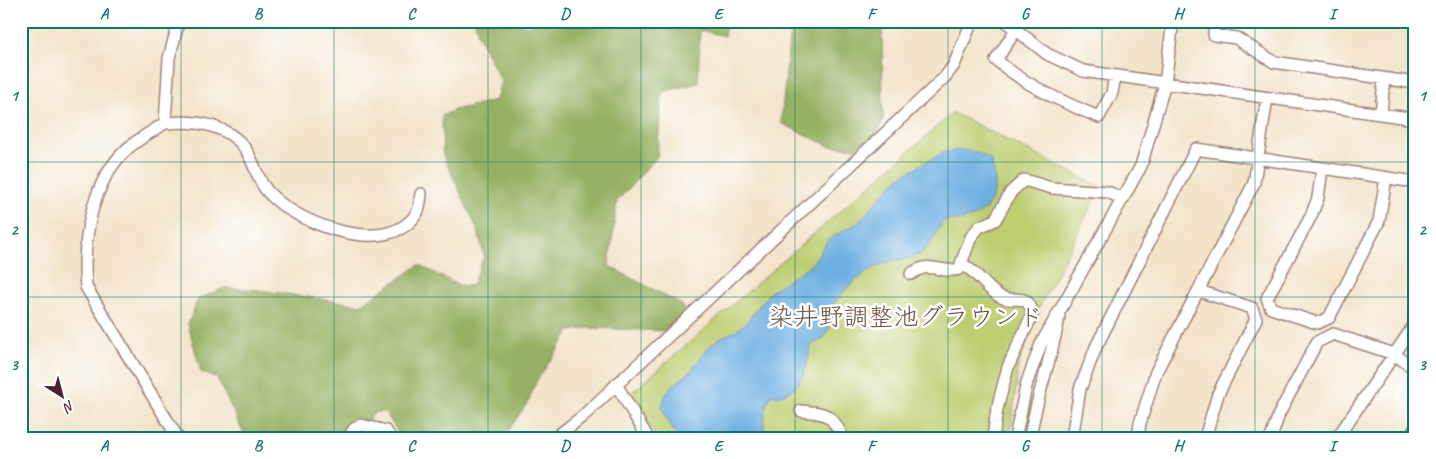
<svg xmlns="http://www.w3.org/2000/svg" width="1436" height="459" font-family="Caveat,'Klee One',sans-serif">
<style>
.green{fill:#bdce71;stroke:#84764e}
.forest{fill:#96b163;stroke:#706847}
.water{fill:#6dafe1;stroke:#5c6786}
.lines{fill:none;stroke-linecap:round;stroke-linejoin:round}
.minor-casing{stroke:#9e827a;stroke-width:14}
.minor{stroke:#fff;stroke-width:11}
.grid{fill:none;stroke:#0f766e;stroke-width:1;stroke-opacity:0.55}
.labels{text-anchor:middle;stroke-width:5;stroke-linejoin:round;paint-order:stroke}
.park-label{font-size:25px;fill:#6c5440;stroke:#fff}
.neatline{fill:none;stroke:#0f766e;stroke-width:2}
.grid-label{font-size:16px;text-anchor:middle;font-weight:bold;fill:#0f766e}
</style>
<rect width="100%" height="100%" fill="#fff"/>
<filter id="ink" filterUnits="userSpaceOnUse"><feTurbulence type="fractalNoise" baseFrequency=".02" numOctaves="2"/><feDisplacementMap in="SourceGraphic" scale="10" xChannelSelector="R" yChannelSelector="G"/><feConvolveMatrix kernelMatrix="1 2 1 2 8 2 1 2 1" color-interpolation-filters="sRGB"/></filter>
<filter id="wash" filterUnits="userSpaceOnUse"><feTurbulence type="fractalNoise" baseFrequency=".0096" numOctaves="4" result="noise"/><feDisplacementMap in="SourceGraphic" scale="20" xChannelSelector="R" yChannelSelector="G"/><feGaussianBlur stdDeviation="1.12" result="paint"/><feColorMatrix in="noise" values="0 0 0 0 0 0 0 0 0 0 0 0 0 0 0 0 0 1.4 0 .05"/><feComposite in="paint" operator="in"/></filter>
<g filter="url(#wash)">
<rect width="100%" height="100%" fill="#f3e4ca"/>
<!-- green -->
<path class="green" d="M953,113L1101,187L1040,306L1019,361L1010,438H657L630,394Z"/>
<!-- forest -->
<path class="forest" d="M475,21H509L527,26L541,21H726L724,36L700,30L698,83L662,92L657,157L617,201L609,266L682,305L685,314L672,331L589,328L570,331L536,382L528,402L503,438H402L385,412H375L354,438H238L244,434L217,378L201,372L188,324L198,299L224,288L259,290L361,305L419,265L458,285L472,286L484,256L478,231L443,155L442,116L454,110L496,100L501,81L478,34Z
M791,21H882L883,121L872,142L857,148L829,146L781,123Z"/>
<!-- water -->
<path class="water" d="M962,150L975,152L990,159C1001,187 995,213 963,220C956,221 951,219 944,221C936,231 932,246 921,253C912,259 902,259 892,261C865,269 846,286 831,308L842,306C839,319 828,326 823,339L812,344C805,366 806,388 778,396L772,394L766,406L763,438H678L665,416L662,407L665,396L671,387L690,372L707,349L719,338L734,332L745,324L770,292L812,264L829,239L859,222L889,187L903,175L944,152Z"/>
</g>
<g filter="url(#ink)">
<g class="lines">
<!-- minor casing -->
<g class="minor-casing">
<path id="minor" d="M1005,21L1047,54L1083,71L1415,119
M1214,21V35L1236,38L1274,62L1415,83
M1016,30L996,60C1027,86 1062,102 1099,117L1112,93L1115,76
M1381,114L1384,79
M165,123C188,121 211,122 231,135C257,152 252,179 273,197C302,225 389,258 417,213C420,208 420,200 421,194
M1322,169L1318,198L1311,216L1267,298L1271,308L1317,323L1329,318L1379,221L1386,178
M962,264C979,273 987,290 1001,297C1016,304 1026,291 1033,313L1008,367L997,409L993,438
M911,274C932,259 940,275 959,269L971,237L979,227L995,220L1011,192L1024,180L1052,188L1108,192L1123,199
M1199,291L1252,308L1256,319L1218,394L1205,438
M616,384L648,438
M801,411C828,413 831,414 843,438
M178,438L86,287C82,241 91,182 127,149C138,139 153,131 165,123L169,58L179,21
M348,438L354,429L361,425L386,431L391,438
M555,438L583,416L945,77L954,65L972,21
M1015,438L1027,382L1041,344L1141,166L1165,83L1173,21
M1030,438C1036,397 1052,358 1059,317
M1072,438L1080,389L1096,347L1196,149L1415,182
M1138,438L1140,423L1156,372L1254,183L1267,98
M1271,438L1279,414L1317,342L1333,334L1394,354L1415,369
M1337,438L1415,324
M1409,438L1415,429"/>
</g>
<!-- minor -->
<use href="#minor" class="minor"/>
</g>
</g>
<!-- grid -->
<path class="grid" d="M181,21V438M334,21V438M488,21V438M641,21V438M795,21V438M948,21V438M1102,21V438M1255,21V438M21,162H1415M21,297H1415"/>
<g class="labels">
<!-- park labels -->
<g class="park-label">
<text x="906" y="325">染井野調整池グラウンド</text>
</g>
</g>
<!-- margin -->
<rect width="1436" height="459" fill="none" stroke="#fff" stroke-width="55"/>
<!-- north arrow -->
<g transform="translate(62 396) rotate(144)" stroke="#ffffff" stroke-width="4" paint-order="stroke">
<path d="M0-4L9 19L0 12L-9 19Z" fill="#4a1f2b"/>
<text y="-8" font-size="14" font-weight="bold" text-anchor="middle" fill="#4a1f2b">N</text>
</g>
<rect x="28" y="28" width="1380" height="404" class="neatline"/>
<g class="grid-label">
<text x="104" y="19">A</text>
<text x="258" y="19">B</text>
<text x="411" y="19">C</text>
<text x="565" y="19">D</text>
<text x="718" y="19">E</text>
<text x="871" y="19">F</text>
<text x="1025" y="19">G</text>
<text x="1178" y="19">H</text>
<text x="1332" y="19">I</text>
<text x="14" y="101">1</text>
<text x="1422" y="101">1</text>
<text x="14" y="235">2</text>
<text x="1422" y="235">2</text>
<text x="14" y="370">3</text>
<text x="1422" y="370">3</text>
<text x="104" y="451">A</text>
<text x="258" y="451">B</text>
<text x="411" y="451">C</text>
<text x="565" y="451">D</text>
<text x="718" y="451">E</text>
<text x="871" y="451">F</text>
<text x="1025" y="451">G</text>
<text x="1178" y="451">H</text>
<text x="1332" y="451">I</text>
</g>
</svg>
